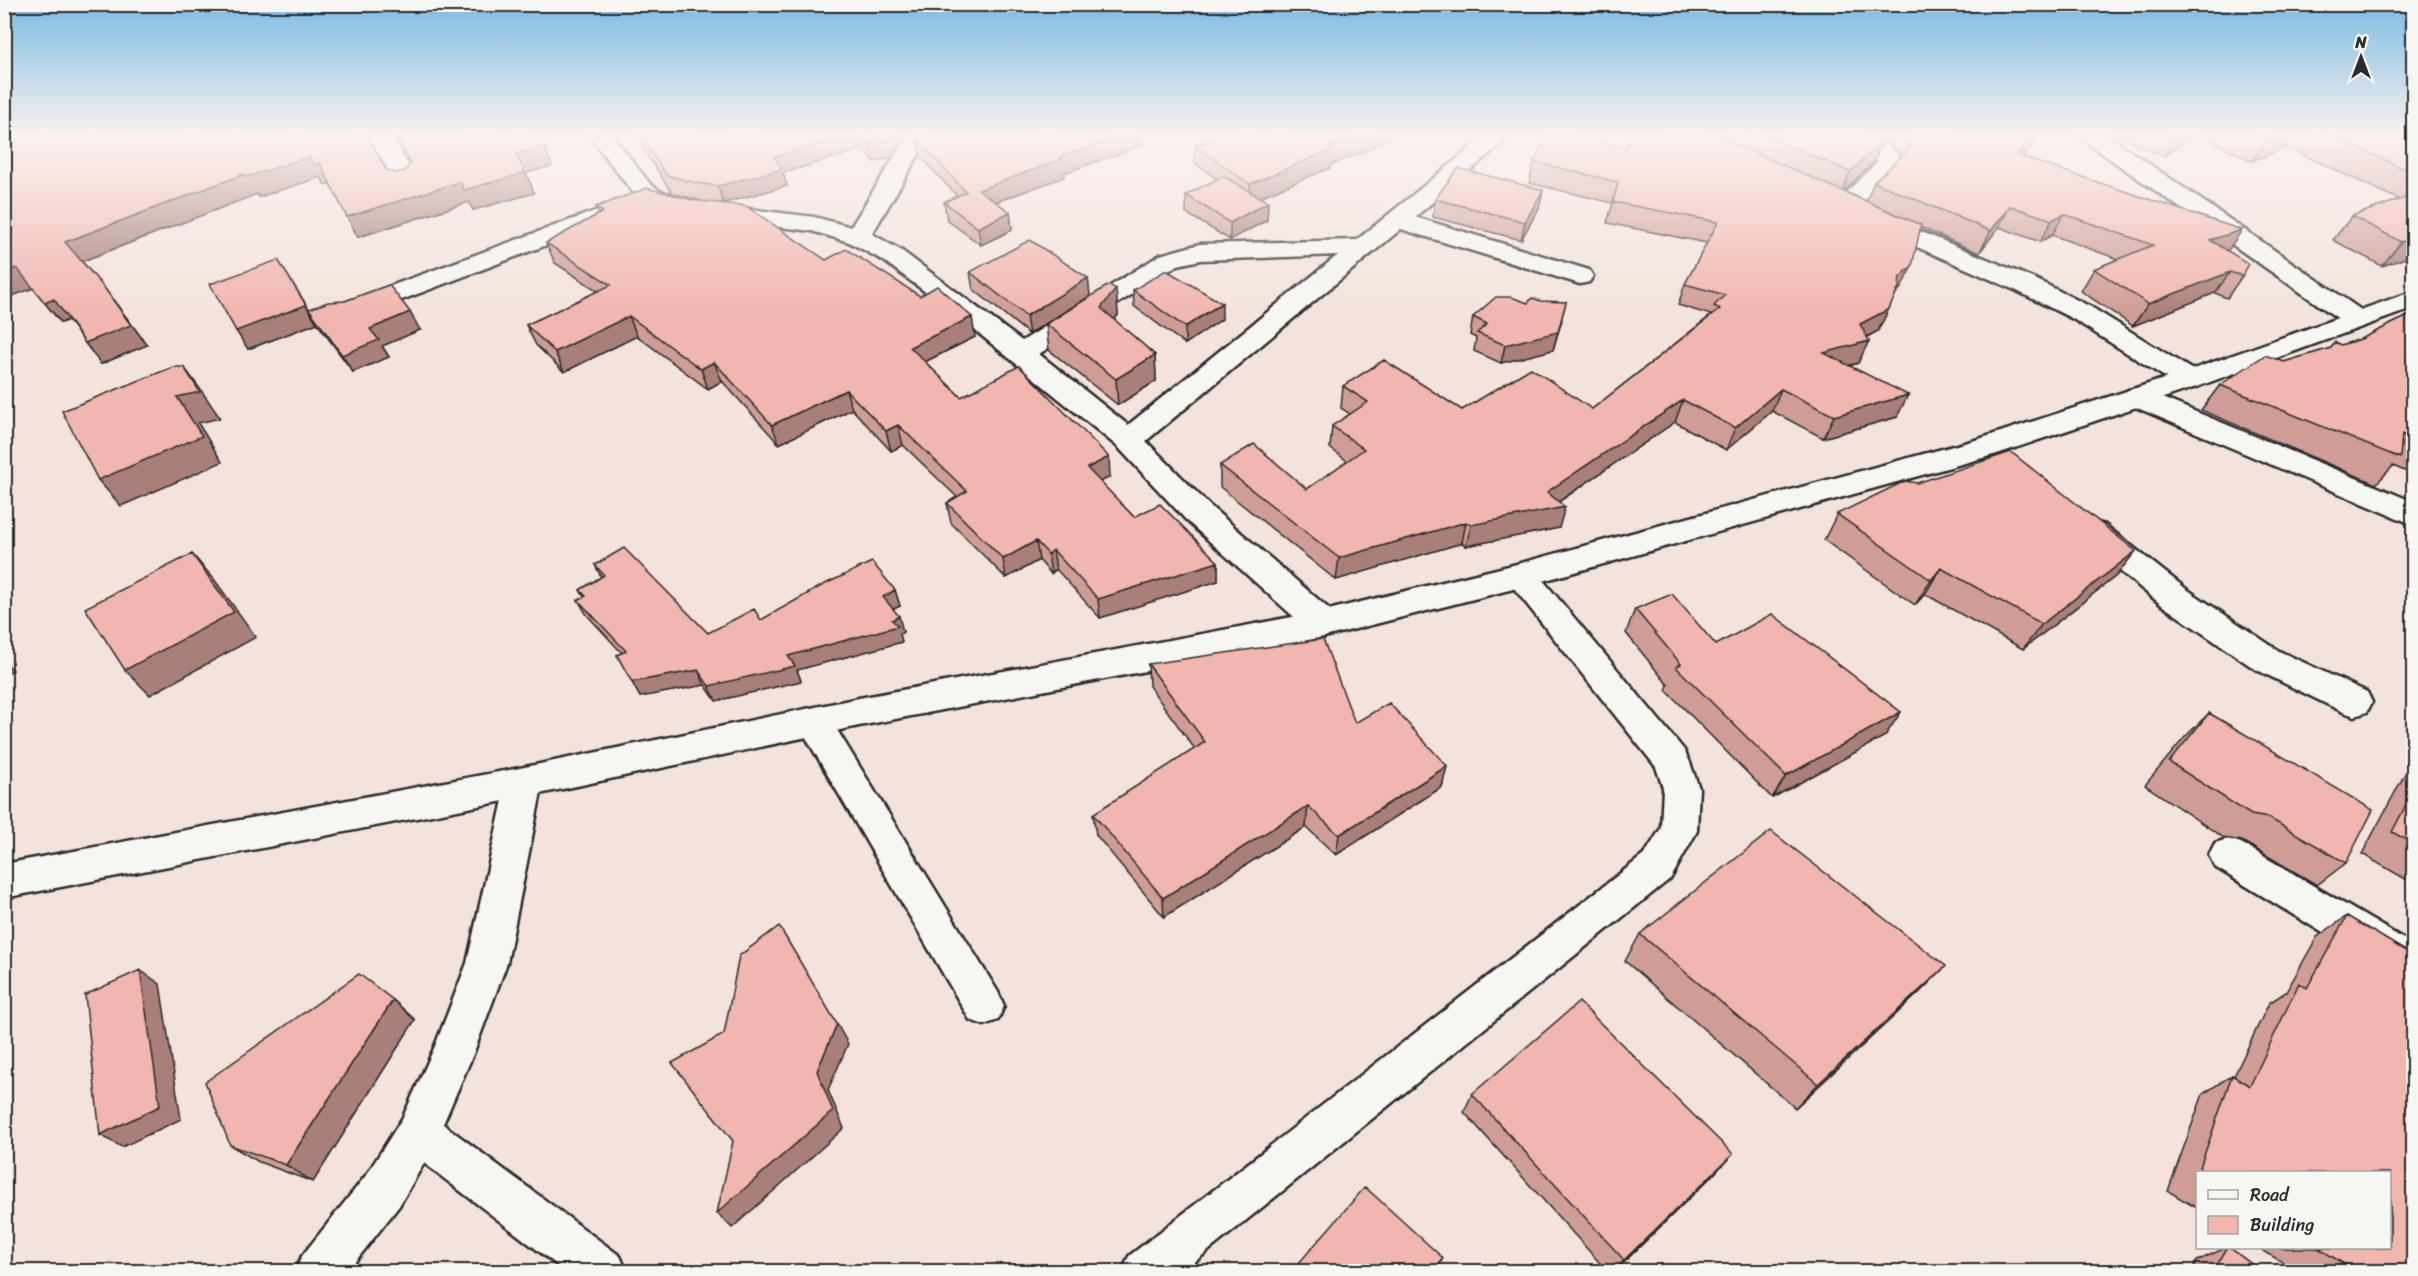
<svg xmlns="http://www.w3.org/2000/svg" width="2418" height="1276" font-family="Sriracha,sans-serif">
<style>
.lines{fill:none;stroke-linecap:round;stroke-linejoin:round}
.minor-casing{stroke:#2b2b2b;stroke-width:5}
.major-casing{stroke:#2b2b2b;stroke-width:5}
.minor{fill:#f6f6f2;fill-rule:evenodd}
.major{fill:#f6f6f2;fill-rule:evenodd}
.wall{fill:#cf9d95;stroke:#2b2b2b;stroke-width:1.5;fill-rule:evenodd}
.shaded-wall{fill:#a97f79;stroke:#2b2b2b;stroke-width:1.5}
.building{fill:#f1b6ad;stroke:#2b2b2b;stroke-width:1.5}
</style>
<rect width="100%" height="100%" fill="#f4e3dd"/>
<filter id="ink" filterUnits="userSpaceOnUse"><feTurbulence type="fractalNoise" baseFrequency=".0167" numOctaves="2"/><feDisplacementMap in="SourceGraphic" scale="12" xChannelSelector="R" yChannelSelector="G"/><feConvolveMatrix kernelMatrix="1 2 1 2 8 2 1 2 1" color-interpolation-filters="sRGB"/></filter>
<g filter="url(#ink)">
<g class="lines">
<!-- minor casing -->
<g class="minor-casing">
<path id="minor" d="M368,135H391L419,184L415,189L407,191L399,189Z
M589,135H612L650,184L662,192L701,203L814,217L851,227L901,146L911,135H935L919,154L872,234L902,251L1022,341L1160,255L1200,244L1357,240L1487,135H1512L1415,217L1589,270L1593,276L1589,282L1580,284L1401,229L1146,441L1210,506L1336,615L1340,624L1336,633L1324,637L1312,633L1188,522L1118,447L955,314L884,261L849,242L812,231L699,217L644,202L634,194ZM1338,255L1128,425L1039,354L1178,265L1200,260Z
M1840,135C1866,135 1885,136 1902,160L1897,170L1854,211L1845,213L1836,211L1833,206L1878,161L1843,140Z
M2080,135H2107L2364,312L2368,318L2364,324L2355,326L2346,324L2083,140Z
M625,200L634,202L637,207L634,212L362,315L353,317L344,315L340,309L344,303Z
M1876,213L2035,279L2091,307L2199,374L2203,380L2199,386L2189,389L2179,386L2073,319L2017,291L1867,225L1864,220L1867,215Z
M2138,388L2414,502V525L2128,404L2124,397L2128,390Z
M2094,522L2105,525L2185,588L2279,651L2367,692L2372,702L2367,712L2355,716L2343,712L2255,669L2163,606L2083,541L2079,533L2083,525Z
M1521,563L1532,567L1684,750L1689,760L1699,788L1697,831L1671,878L1182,1272H1122L1129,1256L1645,854L1661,828L1663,788L1656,767L1510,583L1505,575L1510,567Z
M814,708L826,712L998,992L1004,1006L998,1020L984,1025L970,1020L797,722L802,712Z
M525,767L538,771L543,782L507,963L474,1052L443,1124L620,1256L627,1272H566L424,1163L399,1206L347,1272H295L302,1256L367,1174L403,1117L435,1046L467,963L507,782L512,771Z
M2228,839L2241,843L2414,945V985L2400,980L2215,867L2209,855L2215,843Z"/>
</g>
<!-- major casing -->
<g class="major-casing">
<path id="major" d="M2414,291V308L2199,386L1997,454L1521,587L1324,637L859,726L525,797L4,898V864L525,767L859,698L1324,611L1521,563L1979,439L2179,374Z"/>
</g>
<!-- minor -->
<use href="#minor" class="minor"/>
<!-- major -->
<use href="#major" class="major"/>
</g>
<!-- wall -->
<path class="wall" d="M394,135H537L544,146L552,166L526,173L534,193L473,210L469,202L358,237L330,184L325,185L321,177L259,197L257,194L82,261L105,289L147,345L101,364L68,320L61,323L33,288L4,299V145L386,170L396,173L405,171L410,164Z
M636,135H900L901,142L892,157L874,162L863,149L783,173L787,186L723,203L826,260L975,337L925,362L961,397L1110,477L1100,482L1134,517L1218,562V581L1100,618L1056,569L1051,574L1039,560L1006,578L951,523L947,503L957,497L903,445L891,451L852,409L779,444L722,381L708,389L637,336L564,372L536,345L526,325L598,291L555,263L546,243L599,214L596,207L692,200L701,201L672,193L637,139Z
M920,135H1141V146L1064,173V177L996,202L1010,212L1012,230L981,245L947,220L944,202L957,196L920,156L917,139Z
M1221,135H1396L1360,153L1330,165V168L1259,197L1268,202L1267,220L1230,240L1186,213V195L1217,179L1195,163V146Z
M1634,135H2037L2030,149L2023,157L2228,251L2242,276L2227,298L2215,293L2133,326L2081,291L2094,269L2118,259L2052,235L2040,242L1999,227L1979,253L1920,227L1901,288L1896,293L1878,331L1867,337L1858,363L1850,366L1897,417L1823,438L1772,411L1726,450L1675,422L1559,502V528L1466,546L1462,543L1336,580L1220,487V465L1307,489L1347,461L1330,448L1332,426L1350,414L1341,408L1343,386L1462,410L1592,409L1710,316L1711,315L1678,305L1685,284L1707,243L1607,223L1613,203L1529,183L1534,162L1626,148ZM1883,140L1897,150L1901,157L1874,182L1866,201L1844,191L1874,161Z
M2116,135H2195L2164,156Z
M2200,135H2414V255L2382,266L2333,240L2352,216L2400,200L2286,147L2252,161Z
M1543,190L1539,208L1521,240L1433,217L1435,199Z
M278,260L309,309L420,330L382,346L389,357L353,372L317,323L248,349Z
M970,272L1088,278L1090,296L1029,334L973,289Z
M1116,289L1118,315L1114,320L1155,355L1156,381L1118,405L1049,350L1046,324Z
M1133,290L1222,319L1185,344L1134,306Z
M2414,313V475L2393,466L2376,484L2201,410L2220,385L2284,362L2361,339Z
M1473,317L1562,320L1553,350L1501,363L1474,351L1476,338L1470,335Z
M1837,514L2116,576L2023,649L1925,594L1915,605L1824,540Z
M595,565L708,633L761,620L895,590L900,606L893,609L903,632L900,634L902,642L797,670L801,681L716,701L705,685L640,697L617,655L622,653L587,615L578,600L584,597L580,590L601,577Z
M1635,609L1716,645L1885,736L1772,798L1666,690L1668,685L1626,633Z
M1148,664L1355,723L1447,766L1442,787L1336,855L1306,827L1164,917L1096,835L1093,814L1195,749L1149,686Z
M2209,713L2346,863L2317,885L2242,841L2224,838L2145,785L2185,737Z
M2414,764V884L2362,854L2407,770Z
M2347,916L2414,1272H2298L2259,1248H2390V1173H2198V1209L2168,1191L2203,1094L2232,1075L2234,1076L2269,1003L2286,992L2317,937Z
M1640,934L1920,992L1795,1108L1625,961Z
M393,1000L415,1020L313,1182L259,1162L230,1145Z
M1472,1094L1717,1171L1614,1272H1608L1464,1112Z
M2225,1248H2230L2262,1272H2190L2197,1261Z"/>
<!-- shaded-wall -->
<path class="shaded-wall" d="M848,135H860L863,149L783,173L787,186L723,203L718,186L774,157Z
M891,135H900L901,142L892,157L874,162L870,145Z
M1121,135H1141V146L1064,173V177L981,207L979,190L1059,157Z
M1364,135H1396L1360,153L1330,165V168L1250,201V184L1328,148Z
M2034,135H2037L2030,149L2005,176L2016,155Z
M2177,135H2195L2164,156Z
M2273,135H2294L2286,147L2252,161L2268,137Z
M1884,140L1874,161L1842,193L1850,172Z
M544,146L552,166L526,173L534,193L473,210L469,202L358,237L347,217L516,154Z
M309,157L320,163L331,183L325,185L321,177L259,197L257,194L80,262L65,242L244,174Z
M1543,190L1539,208L1521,240L1525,222Z
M1268,202L1267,220L1230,240V223Z
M2010,206L1999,227L1979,253L1991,231Z
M1010,212L1012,230L981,245L978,228Z
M2064,214L2052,235L2040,242L2052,220Z
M2242,230L2227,252L2210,240Z
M2414,237V255L2382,266L2401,242Z
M278,260L317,323L248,349L236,331Z
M1912,266L1901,288L1889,299L1900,277Z
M17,268L34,288L4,299V272Z
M2230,272L2215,293L2133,326L2148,304Z
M1088,278L1090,296L1029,334L1026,316Z
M105,289L147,345L101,364L85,343Z
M1116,289L1118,315L1103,334L1101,308Z
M54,299L70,319L61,323L45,303Z
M1566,302L1553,350L1501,363L1505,345Z
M1222,303V319L1185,344V327Z
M1889,309L1878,331L1850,346L1869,341L1858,363L1814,375L1824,353L1860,324Z
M410,312L420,330L382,346L389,357L353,372L342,355L370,329Z
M629,316L637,336L564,372L555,352Z
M972,317L975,337L914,367L910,347Z
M1155,355L1156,381L1118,405L1116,379Z
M714,362L722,381L708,389L701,369Z
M184,367L203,393L220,418L198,423L222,462L121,506L98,480L177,397Z
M1781,389L1772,411L1726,450L1735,428Z
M846,390L852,409L779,444L772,425Z
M1908,395L1897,417L1823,438L1834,416Z
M1683,400L1675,422L1546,510L1565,507L1559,528L1466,546L1471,525L1547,492Z
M898,425L903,445L891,451L886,431Z
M1109,457L1110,477L1088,488L1087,468Z
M1466,522L1462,543L1336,580L1339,558Z
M1036,541L1039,560L1006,578L1003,559Z
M1053,550L1056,569L1051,574L1048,554Z
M2136,551L2116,576L2023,649L2042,624Z
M192,554L214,579L256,637L150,695L125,670Z
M1218,562V581L1100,618L1098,599Z
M1941,568L1925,594L1915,605L1931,580Z
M895,590L900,606L887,612L883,597Z
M899,616L903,632L900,634L902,642L797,670L801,681L716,701L709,686L788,656L892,620Z
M4,661L13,670L4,675Z
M698,670L705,685L640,697L632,682Z
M1901,712L1885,736L1772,798L1786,776Z
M1447,766L1442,787L1336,855L1339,835Z
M1308,806L1306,827L1164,917L1163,898Z
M1946,966L1920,992L1795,1108L1818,1084Z
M140,970L160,984L181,1119L122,1147L100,1135Z
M393,1000L415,1020L313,1182L286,1165Z
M837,1024L848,1044L828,1090L844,1128L732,1228L717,1213L817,1071Z
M1733,1154L1717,1171L1614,1272L1624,1260Z
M1443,1258L1436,1272H1433Z"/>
<!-- building -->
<path class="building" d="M42,135H367L386,170L396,173L405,171L411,163L395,135H537L544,146L516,154L525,173L464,190L460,182L347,217L320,163L314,165L309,157L246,177L244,174L65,242L105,289L131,325L85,343L54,299L45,303L17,268L4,272V145Z
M640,135H848L774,157L782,169L718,186L696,183L666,175Z
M862,135H891L888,140L870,145Z
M920,135H1121L1059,157L1062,159L979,190L1010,212L978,228L944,202L966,192L917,139Z
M1221,135H1364L1328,148L1331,150L1250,184L1195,146Z
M1548,135H1571L1626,148L1634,135H1713L1921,225L1912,266L1900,277L1899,287L1889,309L1860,324L1869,341L1824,353L1908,395L1834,416L1781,389L1735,428L1683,400L1547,492L1565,507L1471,525L1466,522L1339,558L1220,465L1254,444L1307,489L1364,449L1332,426L1368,402L1343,386L1384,360L1462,410L1531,368L1592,409L1720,309L1714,306L1725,295L1685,284L1718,222L1613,202L1618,182L1534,162Z
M1765,135H1876L1884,140L1850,172Z
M1911,135H2034L2016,155L2242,230L2210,240L2249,264L2242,276L2230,272L2148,304L2094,269L2153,245L2064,214L2052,220L2010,206L1991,231L1874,182L1908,150L1914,140Z
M2329,135H2414V173Z
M1458,168L1543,190L1525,222L1435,199Z
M1223,176L1268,202L1230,223L1186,195Z
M647,188L692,200L746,206L826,260L846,249L920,296L937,286L972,317L910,347L961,397L1019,366L1109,457L1087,468L1134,517L1160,504L1218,562L1098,599L1053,550L1048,554L1036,541L1003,559L947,503L967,491L898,425L886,431L846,390L772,425L714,362L701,369L629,316L555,352L526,325L611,285L546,243L603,212L596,207Z
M2414,195V237L2401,242L2352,216Z
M1030,240L1088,278L1026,316L970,272Z
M278,260L306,305L236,331L210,284Z
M1166,270L1222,303L1185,327L1133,290Z
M389,285L410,312L370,329L379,340L342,355L309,309L328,302L345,301Z
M1109,285L1116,289L1101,308L1155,355L1116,379L1046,324Z
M1496,297H1511L1528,303L1532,298L1541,301L1566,302L1558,332L1505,345L1477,333L1487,324L1473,317Z
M2414,313V439L2402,434L2400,458L2220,385L2265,355L2284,362L2331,348L2335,342L2341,345L2361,339Z
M173,367H184L200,392L177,397L202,436L98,480L62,411Z
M2011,452L2136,551L2042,624L1941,568L1931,580L1837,514L1905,481L1917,483Z
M624,548L708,633L754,609L761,620L823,585L872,562L895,590L883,597L899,616L892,620L898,626L788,656L795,666L709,686L698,670L632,682L617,655L626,651L578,600L586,596L580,590L604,575L595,565Z
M192,554L234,612L125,670L85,608Z
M1672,594L1716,645L1772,614L1901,712L1786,776L1676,667L1681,664L1635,609Z
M1323,639L1355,723L1389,703L1447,766L1339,835L1308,806L1163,898L1093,814L1205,742L1148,664Z
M2209,713L2373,810L2346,863L2269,818L2251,815L2169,762Z
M2414,790V844L2392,832Z
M1771,831L1946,966L1818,1084L1640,934Z
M2347,916L2414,956V1272H2357L2318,1248H2390V1173H2198L2232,1075L2250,1086L2299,983L2307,988Z
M779,926L837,1024L817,1071L833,1111L717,1213L733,1141L672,1063L724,1034L739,956Z
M140,970L160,1106L100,1135L85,995Z
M359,974L393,1000L286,1165L230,1145L205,1082Z
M1579,1002L1733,1154L1624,1260L1472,1094Z
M1365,1187L1443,1258L1433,1272H1291Z
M2227,1248H2230L2262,1272H2213Z"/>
</g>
<!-- sky -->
<linearGradient id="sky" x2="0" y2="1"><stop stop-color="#7dbbe4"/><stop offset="0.43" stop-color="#faf2f0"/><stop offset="1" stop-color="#faf2f0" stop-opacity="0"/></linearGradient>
<rect width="2418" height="314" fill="url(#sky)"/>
<!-- margin -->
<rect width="2418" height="1276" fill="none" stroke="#f6f6f2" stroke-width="24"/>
<rect x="12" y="12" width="2394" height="1252" fill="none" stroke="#2b2b2b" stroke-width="2" filter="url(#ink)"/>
<!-- legend -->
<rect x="2196" y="1171" width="195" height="78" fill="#f6f6f2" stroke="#a5a5a2" stroke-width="1.5"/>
<rect x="2208" y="1190" width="30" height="9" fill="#f6f6f2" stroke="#a5a5a2" stroke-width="1.5"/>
<text x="2250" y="1201" font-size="18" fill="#2b2b2b">Road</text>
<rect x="2208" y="1216" width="30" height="18" fill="#f1b6ad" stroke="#a5a5a2" stroke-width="1.5"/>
<text x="2250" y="1231" font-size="18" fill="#2b2b2b">Building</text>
<!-- north arrow -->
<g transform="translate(2361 57)" stroke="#f6f6f2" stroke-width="4.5" paint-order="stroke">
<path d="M0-4.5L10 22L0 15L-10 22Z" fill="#2b2b2b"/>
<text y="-9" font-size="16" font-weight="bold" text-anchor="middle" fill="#2b2b2b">N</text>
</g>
</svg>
